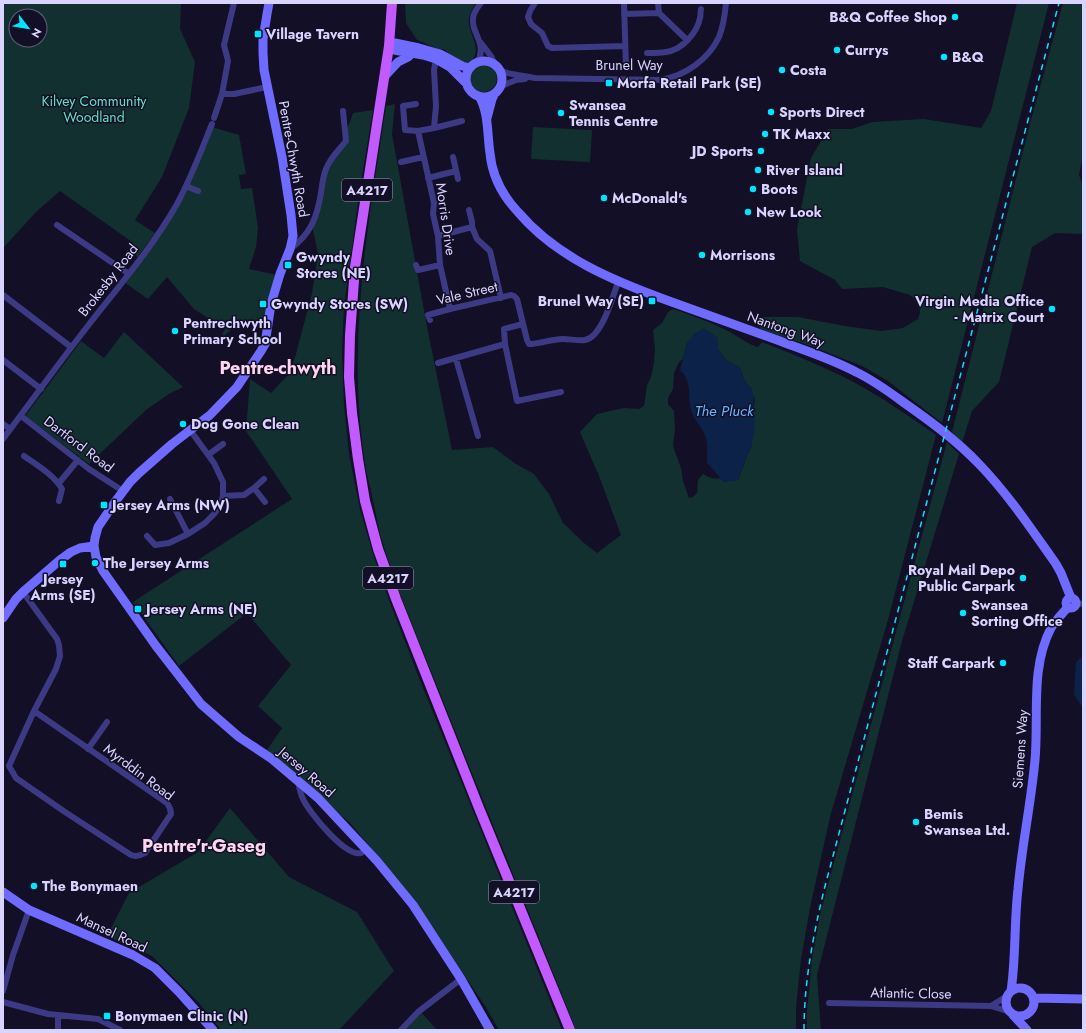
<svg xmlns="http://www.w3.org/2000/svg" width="1086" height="1033" font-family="Jost,sans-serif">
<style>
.green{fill:#12302f;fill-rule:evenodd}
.water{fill:#0c2248}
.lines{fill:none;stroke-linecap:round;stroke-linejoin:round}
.street{stroke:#3d3a85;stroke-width:6}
.secondary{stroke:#6f6bff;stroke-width:9}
.primary{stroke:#c25bff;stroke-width:10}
.rail{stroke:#00e5ff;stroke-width:1.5;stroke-dasharray:6 5;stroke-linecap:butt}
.poi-dot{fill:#00e5ff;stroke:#130f26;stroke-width:1.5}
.labels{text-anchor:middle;stroke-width:3;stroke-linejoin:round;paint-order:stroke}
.shield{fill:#130f26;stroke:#9e99be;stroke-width:1}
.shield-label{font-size:13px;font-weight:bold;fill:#d9d4ff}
.poi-label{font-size:14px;font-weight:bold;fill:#d9d4ff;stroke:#130f26;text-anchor:start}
.street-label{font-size:14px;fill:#d9d4ff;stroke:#130f26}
.park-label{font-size:14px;fill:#5fe0c0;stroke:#130f26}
.water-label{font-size:15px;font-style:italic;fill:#62b6ff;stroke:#130f26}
.district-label{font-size:18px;font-weight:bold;fill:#ffd6f0;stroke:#130f26}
</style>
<rect width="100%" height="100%" fill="#130f26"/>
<!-- green -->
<path class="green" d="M3,3H181L180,29L195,62L189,108L162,177L135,220L155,233L137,258L132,242L60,191L37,211L3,248ZM16,16H40V40H16Z
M405,3H476C473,7 470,13 469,18C466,33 488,53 466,64L451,56L444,49L440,50L417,40L406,23Z
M1017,3H1049L942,423L888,381L862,366L811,346L760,329L759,317H798L845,326L881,331L903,328L918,319L920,313L919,303L910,295L883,287L842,289L835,280L800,261L797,229L811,158L828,129H852L872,122L924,119L981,128L991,111Z
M1063,3H1083V154L1079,175L1083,185V234L1055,233L1032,247L999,382L972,411L962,443L952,432L1031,120Z
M469 78a14 14 0 1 1 28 0a14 14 0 1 1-28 0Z
M395,104L392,134L427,327L452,450L493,447L516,464L534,474L549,494L563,523L584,543L597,553L621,535L599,476L580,432L597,414L624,408L639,409L644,406L647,385L651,377L654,363L655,349L653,330L662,323L668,312L673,309C692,315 710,322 728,331C738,336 747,344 758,347L762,342C797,356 833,370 866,389C890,403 913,419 936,435L888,620L830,817L810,908L801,959L796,1007V1030H576C533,922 488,814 445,706C423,649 397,593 380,534C377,521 375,509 372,496C370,485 366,474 365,463C346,341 368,226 386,106ZM717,338L718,349L725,359L740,368L745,382L751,388L755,400L753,408L754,425L751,448L748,453L743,467L738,480L724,482L720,478C715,480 708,477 703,474L698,480L697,493L693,497L689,498L683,481L681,468L673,446L675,429L674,411L668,404V398L673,389L674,373L679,362L683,359L687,343Z
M373,110L359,194L351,255L344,305L342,354L344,405L349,454L360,509L373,554L389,600L419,678L562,1030H499L485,1006L414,900L351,824L267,750L282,728L258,706L291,665L247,613L179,666L133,602L292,499L246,431L250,379L271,393L289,374L296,354L312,293L318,254L312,225L325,170L346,141V130L350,122L353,113Z
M212,127L239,135L246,174L239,175L241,189L252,188L258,228L256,247L249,269L277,275L264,323L235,326L224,336L222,334L225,329L194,309L167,277L148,299L124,282L159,234Z
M533,127L592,130L590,162L531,159Z
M124,332L183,387L169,394L146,410L89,464L25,416L44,391L81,341L104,358Z
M947,442L959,454L902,641L817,975L821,1030H807V1011L812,959L821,911Z
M230,808L289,877L357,912L394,971L339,1030H221L199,1003L152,956L107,936L129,893L198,852Z
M421,1012L437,1030H403Z"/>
<!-- water -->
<path class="water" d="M704,328L718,338V349L725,359L740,368L745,382L751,388L754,397L753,408L755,426L751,448L748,453L738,480L724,482L707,463C707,454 708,443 705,435C701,426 694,420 691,410C688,397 692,380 680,370L687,343L694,334Z
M1083,656V708L1074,695L1076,662Z"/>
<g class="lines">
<!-- street -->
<path class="street" d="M535,3L530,11L528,17L531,24L542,33L548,46L552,48L625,46
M624,3L626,67
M658,3L659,13
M659,13L687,40
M624,14L659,13
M481,43L491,56L495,65
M647,53C653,53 660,53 666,52C682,50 697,33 700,18C701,15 700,12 701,9
M436,59L434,70L436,106L434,128L418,131L434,203L433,214L438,236L440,265L450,309
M477,63C489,42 468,32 474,14C476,10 478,6 481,3
M498,69L507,73L535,78L661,80C686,75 708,60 719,37C723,27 725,14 726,3
M499,87L516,80L525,79
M222,94L228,61L224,45L234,3
M416,104L403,106L405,130L418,131
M214,118L222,94H234L267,87
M434,128L462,121
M453,157L458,179
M401,162L423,157
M428,178L456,171
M186,186L198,191
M57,225L129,274
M472,227L477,239L490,251L501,298
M438,236L472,227V222L469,210
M290,249C311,234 317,217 321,193C322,185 323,176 326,169C330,158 339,150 346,141L343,111
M416,265L418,270L440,265
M3,295L71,347
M430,320L428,315L450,309L511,295L514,296L517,299L527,340L529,344H532C542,343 553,339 563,339C570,339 578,341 585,340C602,337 613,296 618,282
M505,344L517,401L561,392
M456,359L478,436
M3,360L41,389
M438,363L505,344L504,329L523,324
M21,416L89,469L123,491
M3,424L10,429
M3,439C31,402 58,364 87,327C118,287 152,248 177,204C191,178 201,151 212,124
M208,455L223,444
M24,456C37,465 54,475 62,489L59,501
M59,483L78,460
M254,488L265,502
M223,496L244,495L254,488L264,479
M170,499L188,534
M147,536L155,545L169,543L188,534L205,523L215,513L221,503L223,496V482L214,463L190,430
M23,592L57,639L59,645L60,656L56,669L34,711L9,766L16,778L65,812L131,855C136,857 140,856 145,853L171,814C171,809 170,807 167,803L34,711
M1077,603L1083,604
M88,749L107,722
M298,781C299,787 300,793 303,799C309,812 345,857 361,853C363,852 365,851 366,849
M3,991L13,955L29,910
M3,1002L48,1014L98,1019L120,1030
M829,1003L991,1006L1010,1012
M991,1006L1007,996
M58,1030V1015
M401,1030L418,1012L461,979"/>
<!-- secondary -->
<path class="secondary" d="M269,3L267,14L263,39V53L264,70L282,157L291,215L293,236L290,249L280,274L271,304L265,344L261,351L237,387L210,415L172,444L139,473L130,482L115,502L98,527L95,538L94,546L96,557L103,571L156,646L201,704L239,737L272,759L318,798L377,861L413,905L461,979L490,1030
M466 79a18 18 0 1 1 36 0a18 18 0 1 1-36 0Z
M385,76L398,62L408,57L412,53
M467,84L450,67L436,59L423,55L394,50L389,46L395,43L419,48L440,54L462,66L470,68
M479,96C489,113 487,134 490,153C492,176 503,196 518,212C557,258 614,281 669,301C706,314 743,328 780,341C806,351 832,359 856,372C873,380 888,391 903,402C930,421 956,440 979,464C1008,494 1032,530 1056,564L1061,573L1071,598
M487,118L492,99L495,93
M1066 603a5 5 0 1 1 10 0a5 5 0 1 1-10 0Z
M3,618L16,599L23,592L60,560L71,552L80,548L94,546
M3,892L29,910L133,955L155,968L179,992L213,1030
M1006 1002a14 14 0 1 1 28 0a14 14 0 1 1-28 0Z
M1011,991C1016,958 1014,923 1018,889C1022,845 1031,803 1035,760C1039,717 1030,668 1051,628C1055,621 1062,614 1068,607
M1034,998L1083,999
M1013,1015L1027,1030"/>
<!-- primary -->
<path class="primary" d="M392,3L389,46L355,267L350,335L349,377L352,413L358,459L365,501L378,549L396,599L479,808L570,1030"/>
<!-- rail -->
<path class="rail" d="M804,1030C804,983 813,936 824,890L1059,3"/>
</g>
<!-- markers -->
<g class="poi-dot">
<circle cx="955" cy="17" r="4"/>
<rect x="254" y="30" width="8" height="8" rx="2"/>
<circle cx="837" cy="50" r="4"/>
<circle cx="944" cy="57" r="4"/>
<circle cx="782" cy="70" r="4"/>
<rect x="605" y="79" width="8" height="8" rx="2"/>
<circle cx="771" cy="112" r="4"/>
<circle cx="561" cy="113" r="4"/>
<circle cx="765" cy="134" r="4"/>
<circle cx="761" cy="151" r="4"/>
<circle cx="758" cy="170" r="4"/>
<circle cx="753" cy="189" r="4"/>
<circle cx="604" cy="198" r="4"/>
<circle cx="748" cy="212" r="4"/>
<circle cx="702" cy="255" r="4"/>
<rect x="284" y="261" width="8" height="8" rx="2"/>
<rect x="648" y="297" width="8" height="8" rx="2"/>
<rect x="259" y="300" width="8" height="8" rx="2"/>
<circle cx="1052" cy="309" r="4"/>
<circle cx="175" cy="331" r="4"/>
<circle cx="183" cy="424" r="4"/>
<rect x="100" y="501" width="8" height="8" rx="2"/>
<circle cx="95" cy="563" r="4"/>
<rect x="59" y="560" width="8" height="8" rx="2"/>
<circle cx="1023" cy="578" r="4"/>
<rect x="134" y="605" width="8" height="8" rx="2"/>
<circle cx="963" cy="613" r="4"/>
<circle cx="1003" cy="663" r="4"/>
<circle cx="916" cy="822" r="4"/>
<circle cx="34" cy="886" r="4"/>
<rect x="103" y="1012" width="8" height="8" rx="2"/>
</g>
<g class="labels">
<!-- shield labels -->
<g class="shield">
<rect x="342" y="179" width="50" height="22" rx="3"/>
<rect x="363" y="567" width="50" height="22" rx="3"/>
<rect x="489" y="881" width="50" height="22" rx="3"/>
</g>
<g class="shield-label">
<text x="367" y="195">A4217</text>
<text x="388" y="583">A4217</text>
<text x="514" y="897">A4217</text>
</g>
<!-- poi labels -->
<g class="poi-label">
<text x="947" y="22" text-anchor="end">B&amp;Q Coffee Shop</text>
<text x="266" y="39">Village Tavern</text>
<text x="845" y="55">Currys</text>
<text x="952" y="62">B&amp;Q</text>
<text x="790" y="75">Costa</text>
<text x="617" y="88">Morfa Retail Park (SE)</text>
<text x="569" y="110">Swansea<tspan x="569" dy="16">Tennis Centre</tspan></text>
<text x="779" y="117">Sports Direct</text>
<text x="773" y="139">TK Maxx</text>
<text x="753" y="156" text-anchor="end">JD Sports</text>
<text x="766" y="175">River Island</text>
<text x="761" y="194">Boots</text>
<text x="612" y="203">McDonald's</text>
<text x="756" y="217">New Look</text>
<text x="710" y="260">Morrisons</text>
<text x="296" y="262">Gwyndy<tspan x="296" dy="16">Stores (NE)</tspan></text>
<text x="644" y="306" text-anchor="end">Brunel Way (SE)</text>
<text x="1044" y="306" text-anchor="end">Virgin Media Office<tspan x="1044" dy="16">- Matrix Court</tspan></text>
<text x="271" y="309">Gwyndy Stores (SW)</text>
<text x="183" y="328">Pentrechwyth<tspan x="183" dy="16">Primary School</tspan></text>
<text x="191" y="429">Dog Gone Clean</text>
<text x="112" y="510">Jersey Arms (NW)</text>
<text x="103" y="568">The Jersey Arms</text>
<text x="1015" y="575" text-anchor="end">Royal Mail Depo<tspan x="1015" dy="16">Public Carpark</tspan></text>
<text x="63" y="584" text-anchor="middle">Jersey<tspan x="63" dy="16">Arms (SE)</tspan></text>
<text x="971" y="610">Swansea<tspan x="971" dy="16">Sorting Office</tspan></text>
<text x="146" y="614">Jersey Arms (NE)</text>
<text x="995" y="668" text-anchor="end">Staff Carpark</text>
<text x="924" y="819">Bemis<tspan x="924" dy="16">Swansea Ltd.</tspan></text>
<text x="42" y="891">The Bonymaen</text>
<text x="115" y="1021">Bonymaen Clinic (N)</text>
</g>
<!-- street labels -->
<g class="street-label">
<text x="629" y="70">Brunel Way</text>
<text transform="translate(294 159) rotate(80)" y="5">Pentre-Chwyth Road</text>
<text transform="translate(446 219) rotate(82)" y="5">Morris Drive</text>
<text transform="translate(108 280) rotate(-52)" y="5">Brokesby Road</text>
<text transform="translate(467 293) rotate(-13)" y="5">Vale Street</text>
<text transform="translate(786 329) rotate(20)" y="5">Nantong Way</text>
<text transform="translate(79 444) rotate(37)" y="5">Dartford Road</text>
<text transform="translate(1020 749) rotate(-86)" y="5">Siemens Way</text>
<text transform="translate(139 772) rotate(37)" y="5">Myrddin Road</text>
<text transform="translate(307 772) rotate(41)" y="5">Jersey Road</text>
<text transform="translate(112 932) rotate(25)" y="5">Mansel Road</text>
<text transform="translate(911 993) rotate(1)" y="5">Atlantic Close</text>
</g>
<!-- park labels -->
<g class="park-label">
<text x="94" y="106">Kilvey Community<tspan x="94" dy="16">Woodland</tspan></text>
</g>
<!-- water labels -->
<g class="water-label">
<text x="724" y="416">The Pluck</text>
</g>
<!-- district labels -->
<g class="district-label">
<text x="278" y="374">Pentre-chwyth</text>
<text x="204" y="852">Pentre'r-Gaseg</text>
</g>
</g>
<!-- border -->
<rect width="1086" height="1033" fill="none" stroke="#d9d4ff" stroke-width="8"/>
<!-- north arrow -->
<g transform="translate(28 28) rotate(121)"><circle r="19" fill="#130f26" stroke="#625e7d"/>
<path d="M0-3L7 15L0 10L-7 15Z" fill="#00e5ff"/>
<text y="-6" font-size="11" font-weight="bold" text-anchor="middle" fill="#d9d4ff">N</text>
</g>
</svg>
